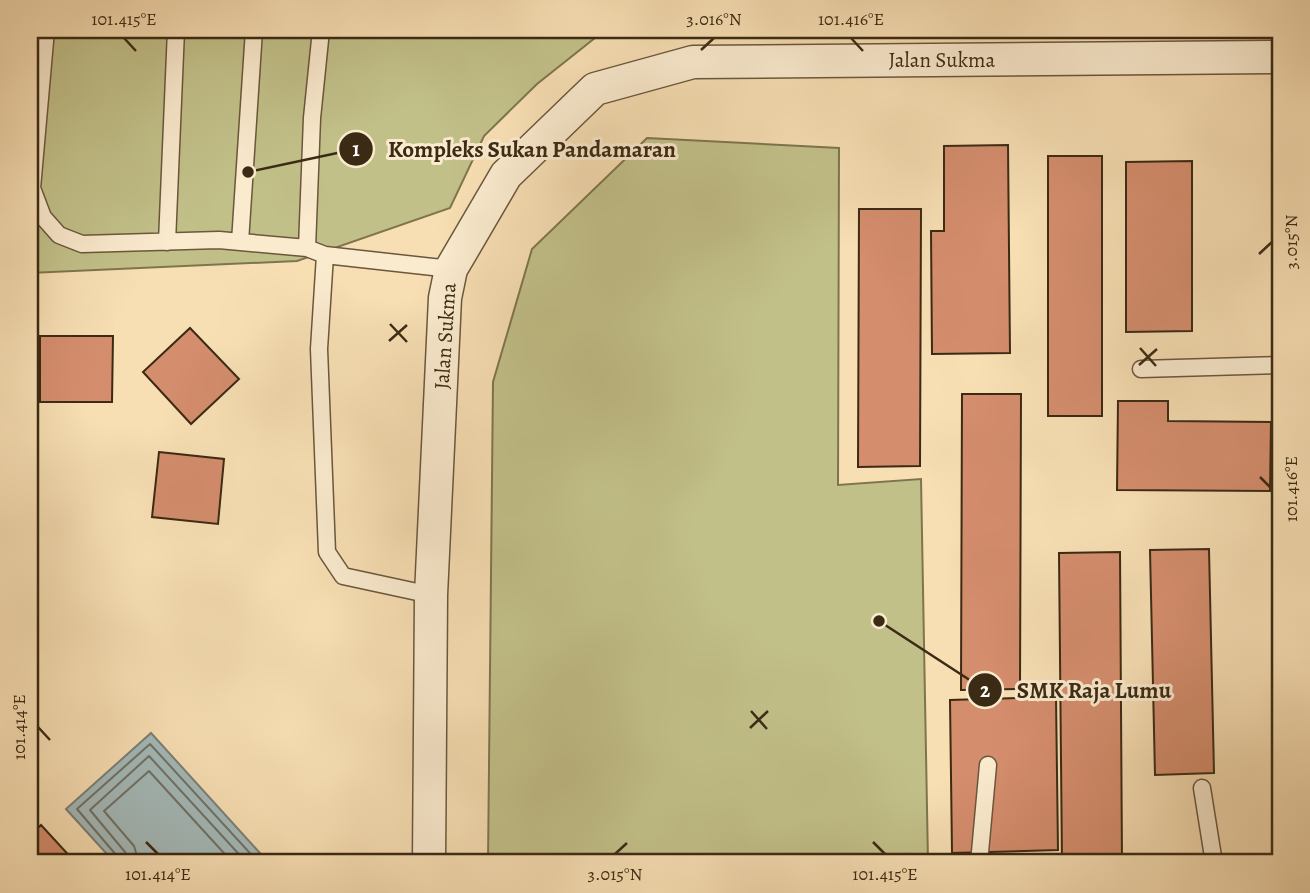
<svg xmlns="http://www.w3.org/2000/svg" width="1310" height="893" font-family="Alegreya,serif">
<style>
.green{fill:#c2c089;stroke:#7e754e;stroke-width:2}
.water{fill:#a4b9b9;stroke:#7a8077;stroke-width:2}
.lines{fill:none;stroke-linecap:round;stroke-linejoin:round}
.shore{stroke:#707266;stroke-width:2}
.building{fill:#d48d6d;stroke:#3b2a14;stroke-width:2}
.service-casing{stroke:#6a573c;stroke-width:19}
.minor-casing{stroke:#6a573c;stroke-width:35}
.service{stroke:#faeace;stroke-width:16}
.minor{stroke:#faeace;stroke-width:32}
.ticks{fill:none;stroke:#3b2a14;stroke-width:2.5}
.labels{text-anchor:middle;stroke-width:6;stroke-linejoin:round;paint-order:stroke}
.street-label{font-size:21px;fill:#3b2a14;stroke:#faeace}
.leader{fill:none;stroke:#3b2a14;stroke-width:2.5}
.callout-dot{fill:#3b2a14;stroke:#faeace;stroke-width:2.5}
.mark-label{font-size:21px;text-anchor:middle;font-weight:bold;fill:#fff}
.callout-label{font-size:23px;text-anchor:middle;font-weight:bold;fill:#3b2a14;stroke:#faeace;stroke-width:6;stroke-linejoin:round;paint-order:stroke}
.neatline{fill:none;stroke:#3b2a14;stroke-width:2.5}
.ticks-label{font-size:18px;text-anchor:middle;fill:#3b2a14}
</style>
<rect width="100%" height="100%" fill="#f7deb3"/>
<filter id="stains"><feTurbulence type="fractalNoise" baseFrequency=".00286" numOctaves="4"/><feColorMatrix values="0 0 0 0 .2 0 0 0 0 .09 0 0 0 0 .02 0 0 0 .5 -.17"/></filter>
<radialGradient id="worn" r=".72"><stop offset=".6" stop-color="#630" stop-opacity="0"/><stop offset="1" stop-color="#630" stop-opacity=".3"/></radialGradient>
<!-- green -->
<path class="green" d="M30,30H605L537,84L484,136L450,208L297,261L30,273Z
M647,138L839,148L838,485L921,479L928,863H488L493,382L532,249Z"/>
<!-- water -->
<path class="water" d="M151,733L269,863H115L66,809Z"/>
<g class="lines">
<!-- shore -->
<path class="shore" d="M119,863L117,856L77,809L150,744L259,863
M128,863L125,852L90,810L149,756L247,863
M139,863L134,846L104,811L149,771L233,863"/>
</g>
<!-- building -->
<path class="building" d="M1008,145L1010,353L932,354L931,231H944V146Z
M1048,156H1102V416H1048Z
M1192,161V331L1126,332V162Z
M859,209H921L920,466L858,467Z
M190,328L239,379L191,424L143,372Z
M40,336H113L112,402H40Z
M962,394H1021L1020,689L961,690Z
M1118,401H1168V421L1271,422L1270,491L1117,490Z
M159,452L224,459L218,524L152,517Z
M1209,549L1214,773L1155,775L1150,550Z
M1120,552L1122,863H1062L1059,553Z
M1056,697L1058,850L952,853L950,700Z
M41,825L76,863H30V835Z"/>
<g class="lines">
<!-- service casing -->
<g class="service-casing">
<path id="service" d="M46,30L32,188L43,217L59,235L82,244L219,240L307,248L325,255L451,269
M167,242L176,30
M240,242L254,30
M307,248L312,118L321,30
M325,255L319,349L327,552L343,576L431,595
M1141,369L1280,365
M1202,788L1214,863
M979,863L988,765"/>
</g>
<!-- minor casing -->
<g class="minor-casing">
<path id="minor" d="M429,863L431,595L445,298L451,269L506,175L595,89L693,62L1280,57"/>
</g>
<!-- service -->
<use href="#service" class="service"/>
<!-- minor -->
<use href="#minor" class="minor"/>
</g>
<!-- ticks -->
<path class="ticks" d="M124,38L136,51M851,38L863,51M701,50L714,38M1259,254L1272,242M390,324L407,342M389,341L407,325M1140,348L1156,366M1139,365L1157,349M1260,477L1272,489M751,711L767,729M38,727L50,740M750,728L768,711M146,842L158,854M873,842L885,854M615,854L627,843"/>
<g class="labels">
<!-- street labels -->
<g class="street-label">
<text x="942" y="67">Jalan Sukma</text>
<text transform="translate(445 336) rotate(-86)" y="7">Jalan Sukma</text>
</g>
</g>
<!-- callouts -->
<path class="leader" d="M248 172L356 149M879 621L985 690"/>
<g class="callout-dot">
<circle cx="248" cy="172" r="7"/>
<circle cx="879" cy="621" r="7"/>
<circle cx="356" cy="149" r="18"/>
<circle cx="985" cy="690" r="18"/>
</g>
<g class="mark-label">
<text x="356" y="156">1</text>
<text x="985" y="697">2</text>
</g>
<g class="callout-label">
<text x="532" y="157">Kompleks Sukan Pandamaran</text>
<text x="1094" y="698">SMK Raja Lumu</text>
</g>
<!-- margin -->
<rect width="1310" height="893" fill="none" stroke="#f7deb3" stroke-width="77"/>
<rect x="38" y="38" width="1234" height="816" class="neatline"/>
<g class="ticks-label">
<text x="124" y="25">101.415°E</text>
<text x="714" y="25">3.016°N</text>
<text x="851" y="25">101.416°E</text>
<text transform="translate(1291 242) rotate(-90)" y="6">3.015°N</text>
<text transform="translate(1291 489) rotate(-90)" y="6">101.416°E</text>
<text transform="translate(19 727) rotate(-90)" y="6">101.414°E</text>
<text x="158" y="880">101.414°E</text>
<text x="615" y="880">3.015°N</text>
<text x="885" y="880">101.415°E</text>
</g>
<rect width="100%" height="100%" filter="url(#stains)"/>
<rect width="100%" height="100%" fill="url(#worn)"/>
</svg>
